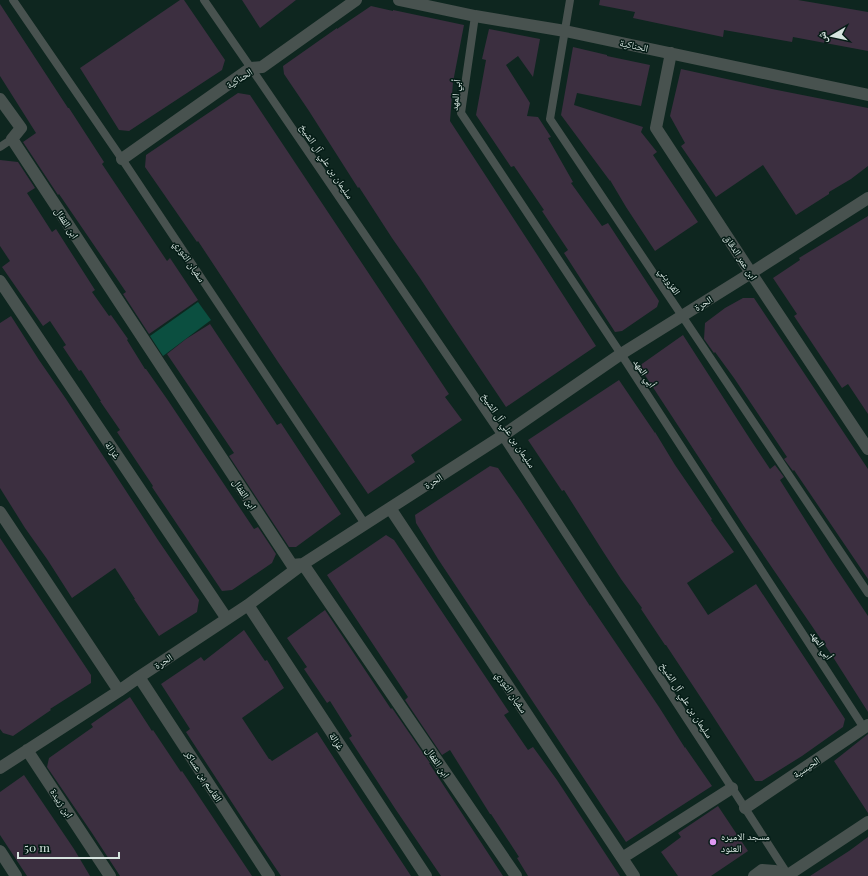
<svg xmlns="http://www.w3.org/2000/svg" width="868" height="876" font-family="'Playfair Display','Noto Naskh Arabic',serif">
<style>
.green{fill:#0b4f40}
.building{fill:#3c2f40}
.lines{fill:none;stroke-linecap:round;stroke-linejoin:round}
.service{stroke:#48524f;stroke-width:8}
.minor{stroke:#48524f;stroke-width:12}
.poi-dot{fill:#de98f2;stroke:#051c16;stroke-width:1.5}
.labels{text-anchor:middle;stroke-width:3;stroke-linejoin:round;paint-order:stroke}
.street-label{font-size:10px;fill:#d6e4df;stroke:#051c16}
.poi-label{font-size:10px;fill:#d6e4df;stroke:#051c16;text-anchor:start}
</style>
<rect width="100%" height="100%" fill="#0e261f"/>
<!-- green -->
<path class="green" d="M198,302L211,320L163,356L150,336Z"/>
<!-- building -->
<path class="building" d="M180,0H184L225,60L222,70L129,131L119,130L80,68Z
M242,0H296L260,28Z
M600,0H798L868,12V51L793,37L792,42L724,30L723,37L633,18L635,12L599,5Z
M0,4L68,108H69L104,162L102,164L167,261L170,258L198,300L149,334L123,294L126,292L59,194L58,195L23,142L36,133L0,76Z
M371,6L393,11V10L464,25L453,82L450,121L538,256L596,346L506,407L445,316L420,278L392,238L359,187L358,188L309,111L284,74L283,66L337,28V29Z
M489,29L540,39L533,77L518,56L506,65L530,103L527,116L538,117L551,137L548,138L573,182L571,183L602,226L608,223L659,301L657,307L622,331L615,332L564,253L568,250L542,211L544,210L514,166L511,167L476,115L486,60L482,59Z
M573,47L607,55V56L650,65L641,106L577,93L574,105L643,127L641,132L657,152L653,155L698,222L655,251L626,207L610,180V181L561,115Z
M681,69L772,89L868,108V166L851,179L829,192V194L796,215L763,165L716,197L681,146L685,143L670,116Z
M238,93L250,95L449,394L445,397L462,420L411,455L415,462L368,494L278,362L198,241L197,242L145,167L146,155Z
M0,160L18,162L35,188L27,193L52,232L56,229L95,290L92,292L109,316L111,315L128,339L127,340L145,369H146L167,399L254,529L258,527L276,554L272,563L232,590L222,591L152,487L153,486L117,432L120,430L100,401H101L81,370L79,371L63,347L66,345L50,321L43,326L2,267L10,261L0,246Z
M868,216V414L848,384L842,388L794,316L797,314L773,278L800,260L799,258Z
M743,298H754L868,469V579L794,470L793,471L784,459L787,457L734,378L715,352L714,353L704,339L705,323L725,308Z
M11,316L39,360L66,399L158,540L199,600L197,612L159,636L134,599H135L115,568L72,598L47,559L25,528L0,488V323Z
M210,324L277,425L281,423L341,514L296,547H289L229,456L234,453L167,354L186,339Z
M683,335L750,439L770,469L775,465L784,477L780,480L830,559L868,616V712L831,654L745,528L639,366Z
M619,380L655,433V432L675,465L712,519L711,520L734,552L687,583L708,615L756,584L845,719L843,727L802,756L762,781H755L707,707L666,645H665L641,609L642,608L621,579L604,553L564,490L562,491L528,440Z
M490,466L498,468L521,501L590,606V605L659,707L685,748V747L712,786L667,815L626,842L553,732L438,559L416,523L415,515Z
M386,535L394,540L509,712L504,715L528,750L533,747L557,780L620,876H528L517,858L519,857L491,814H490L450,750L442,755L405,700L408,697L327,575Z
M0,538L91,675V683L50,709L51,710L13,736L3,733L0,729Z
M325,610L391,709L392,708L430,763H429L444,786L503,876H441L396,810L349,738L352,736L330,701L327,703L304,669L307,667L287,638Z
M244,630L265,661L267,660L284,688L242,718L269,759H270L272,761L317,732L359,797L411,876H281L246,824L186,732L190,729L161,684L201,657L204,661Z
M130,697L152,731L153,730L181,772L182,771L252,876H120L92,833L47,767L49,758L93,727L91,724Z
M868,734V813L834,761Z
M24,775L74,849L90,876H27L0,835V792Z
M718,806L748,851L711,876H678L661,852L681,837L678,833Z
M868,837V876H810L849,851Z"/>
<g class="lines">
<!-- service -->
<path class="service" d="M13,0L122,159L365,524
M204,0L251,68L502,436L732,788L788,875
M570,0L550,119L868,593
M475,16L461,113L621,354L864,728
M0,147L12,139"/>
<!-- minor -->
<path class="minor" d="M399,0L475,16L565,31L868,95
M671,53L656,128L751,273L868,449
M0,99L21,128L12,139L292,565L303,564L516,876
M122,159L251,68L262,67L356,0
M0,281L227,619
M390,508L634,876
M0,512L119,691
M248,605L426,876
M139,677L269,876
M27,750L110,876
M0,768L119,691L139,677L248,605L303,564L502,436L621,354L751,273L868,198
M745,808L868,725
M0,851L16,876
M622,858L732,788
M754,876L762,870L775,871L788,875L868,822"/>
</g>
<!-- markers -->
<circle class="poi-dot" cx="713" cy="842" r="4"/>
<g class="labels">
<!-- street labels -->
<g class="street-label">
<text transform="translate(634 45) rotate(12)" y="4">الحناكية</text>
<text transform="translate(239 78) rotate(-32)" y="4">الحناكية</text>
<text transform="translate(455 95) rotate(-85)" y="4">أبي المهد</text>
<text transform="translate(327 161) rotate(56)" y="4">سليمان بن علي آل الشيخ</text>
<text transform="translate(67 223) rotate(57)" y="4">ابن القفال</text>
<text transform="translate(741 257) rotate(57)" y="4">ابن عمر الدقاق</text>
<text transform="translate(190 261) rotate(56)" y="4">سفيان الثوري</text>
<text transform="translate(670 281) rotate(56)" y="4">القزويني</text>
<text transform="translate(703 303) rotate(-32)" y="4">الحرة</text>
<text transform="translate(645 373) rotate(57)" y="4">أبي المهد</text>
<text transform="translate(509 430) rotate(56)" y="4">سليمان بن علي آل الشيخ</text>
<text transform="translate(113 450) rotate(56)" y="4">غزالة</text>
<text transform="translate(433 481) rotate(-33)" y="4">الحرة</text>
<text transform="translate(245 494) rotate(57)" y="4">ابن القفال</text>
<text transform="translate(822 645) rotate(57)" y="4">أبي المهد</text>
<text transform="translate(163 661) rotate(-33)" y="4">الحرة</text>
<text transform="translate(512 692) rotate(56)" y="4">سفيان الثوري</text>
<text transform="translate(687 700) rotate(57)" y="4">سليمان بن علي آل الشيخ</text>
<text transform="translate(337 741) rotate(57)" y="4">غزالة</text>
<text transform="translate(438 762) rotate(56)" y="4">ابن القفال</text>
<text transform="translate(806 767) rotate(-34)" y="4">الحيسية</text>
<text transform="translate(204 776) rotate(57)" y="4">القاسم بن عساكر</text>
<text transform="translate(62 803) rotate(57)" y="4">ابن زبيدة</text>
</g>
<!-- poi labels -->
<g class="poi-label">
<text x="721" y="840">مسجد الاميره<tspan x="721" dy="12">العنود</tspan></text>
</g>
</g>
<!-- north arrow -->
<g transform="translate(832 36) rotate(261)" stroke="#051c16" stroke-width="3" paint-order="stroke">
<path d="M0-3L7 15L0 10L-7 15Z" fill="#d6e4df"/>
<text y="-6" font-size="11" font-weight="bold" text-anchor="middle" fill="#d6e4df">ش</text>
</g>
<!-- scale -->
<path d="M18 852v6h101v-6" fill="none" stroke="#d6e4df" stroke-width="2"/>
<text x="24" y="852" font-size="12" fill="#d6e4df" stroke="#051c16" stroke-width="3" paint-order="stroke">50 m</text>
</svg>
